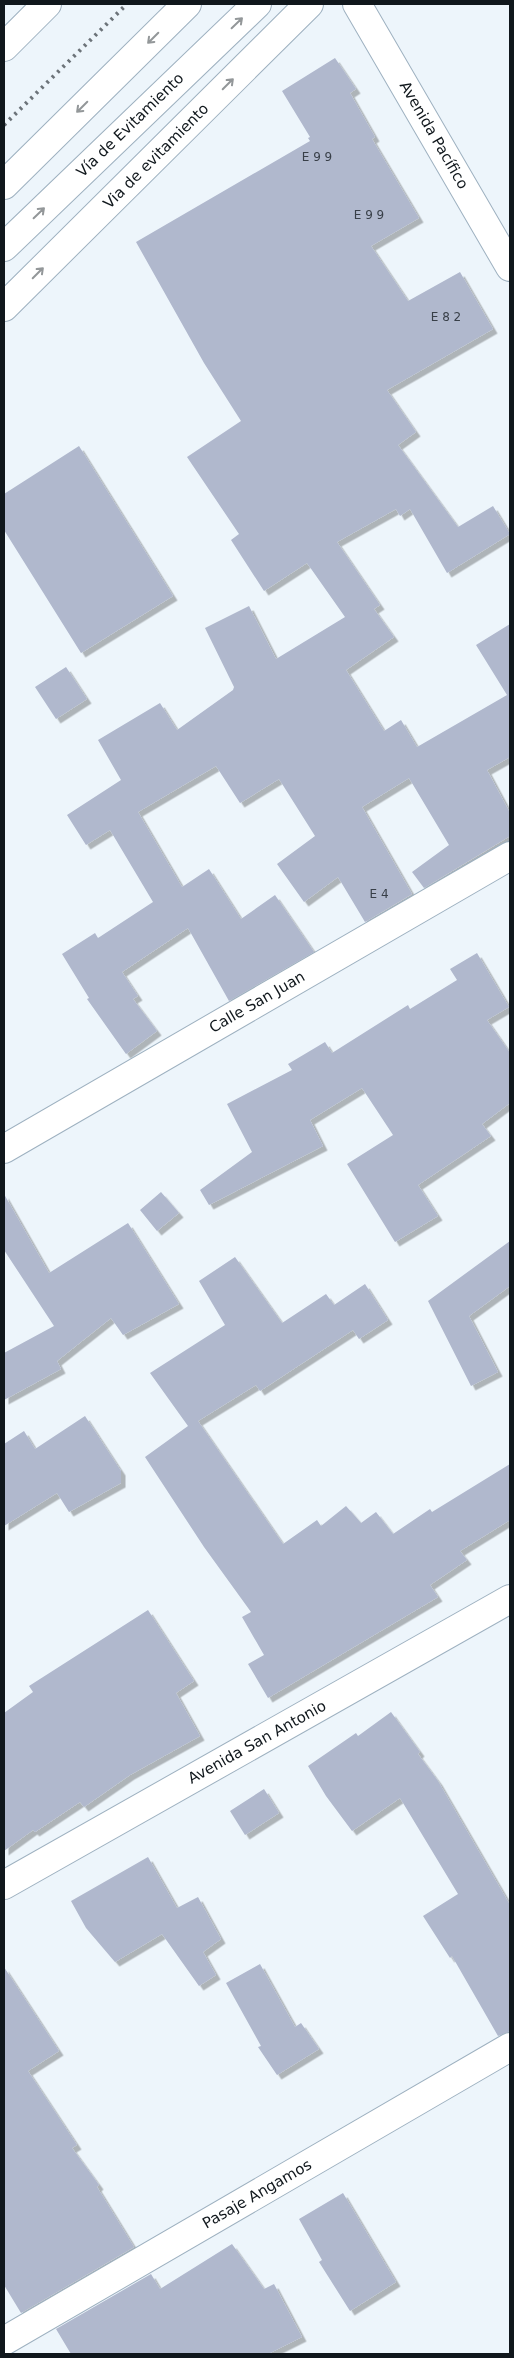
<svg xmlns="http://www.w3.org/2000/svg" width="514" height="2358" font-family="'DejaVu Sans',sans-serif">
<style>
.building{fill:#b0b8cd;filter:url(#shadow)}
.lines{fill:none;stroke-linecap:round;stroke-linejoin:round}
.minor-casing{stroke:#9eb1c0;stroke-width:30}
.highway-casing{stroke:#9eb1c0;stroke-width:30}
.minor{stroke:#fff;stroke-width:28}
.highway{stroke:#fff;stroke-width:28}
.rail{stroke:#6c7379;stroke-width:4;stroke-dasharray:2.5 5;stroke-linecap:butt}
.oneway{stroke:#939799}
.labels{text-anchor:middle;stroke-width:5;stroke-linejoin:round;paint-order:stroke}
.number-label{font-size:12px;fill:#383f48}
.street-label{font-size:15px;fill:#10171c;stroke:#fff}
</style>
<defs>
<filter id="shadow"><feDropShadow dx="4.5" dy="4.5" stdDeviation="0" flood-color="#0004"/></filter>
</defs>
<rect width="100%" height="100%" fill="#edf5fb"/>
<!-- building -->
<path class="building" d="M335,58L356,89L350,93L375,137L372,139L419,218L371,246L408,301L460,272L493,329L387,390L416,432L398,445L458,527L493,506L510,534L447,573L410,509L400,516L396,509L337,542L380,605L374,609L394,637L346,670L384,731L401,720L417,747L507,695L476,645L510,624V757L487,770L510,813V836L424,888L412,872L449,845L409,778L362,807L412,894L365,922L338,877L304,902L277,864L315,836L279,779L240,803L216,766L138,812L182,887L209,869L241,919L275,895L314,952L229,1001L188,928L122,972L138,996L133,999L157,1031L126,1054L87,999L89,998L62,954L95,933L98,938L153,902L110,830L86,845L67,815L121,780L98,740L160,703L177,730L233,690L234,687L205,628L249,606L276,659L345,617L307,563L264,591L231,540L239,534L187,457L241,421L204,363L136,242L310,141L308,138L310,137L282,91Z
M79,446L173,596L81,653L4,530V494Z
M66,667L87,699L56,719L35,687Z
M477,953L509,1007L487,1020L510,1053V1103L482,1124L491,1136L418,1185L438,1216L395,1242L347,1164L393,1135L362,1088L310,1120L323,1146L209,1205L200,1190L252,1152L227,1104L292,1070L288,1064L325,1042L332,1053L408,1005L410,1009L457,980L450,969Z
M161,1192L179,1213L157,1231L140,1210Z
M4,1194L49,1273L128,1223L179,1304L123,1335L111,1318L57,1361L61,1369L4,1400V1353L54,1326L4,1250Z
M510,1241V1286L469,1316L498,1372L471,1386L428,1301Z
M235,1257L282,1323L326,1294L334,1305L365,1284L388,1320L359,1339L353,1330L260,1391L256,1385L198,1421L283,1544L317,1520L321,1526L346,1506L361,1523L376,1512L393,1534L430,1509L432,1512L510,1464V1520L460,1551L467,1560L430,1585L438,1597L268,1698L248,1664L264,1655L242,1617L251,1612L204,1547L145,1457L188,1426L150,1373L225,1325L199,1281Z
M85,1416L121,1471V1483L69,1512L57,1493L4,1526V1444L24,1431L35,1449Z
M148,1610L194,1681L176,1693L200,1736L130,1775L84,1807L80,1802L35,1832L33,1830L4,1851V1713L33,1692L29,1686Z
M391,1712L420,1752L418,1754L438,1781L510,1905V2031L498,2036L452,1956L450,1958L423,1916L458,1894L400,1798L352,1831L326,1796L308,1766L356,1733L358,1736Z
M264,1789L279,1813L245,1835L230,1811Z
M148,1857L177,1908L198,1897L221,1939L203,1952L216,1975L199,1986L162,1934L115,1962L86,1928L71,1901Z
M260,1964L295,2027L301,2023L319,2049L277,2075L258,2047L261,2046L226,1983Z
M4,1967L59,2051L28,2071L77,2145L72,2148L99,2185L97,2187L134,2247L21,2313L4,2285Z
M343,2193L396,2282L350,2311L319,2262L322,2260L299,2219Z
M232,2244L264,2289L274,2284L302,2337L268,2354H71L56,2329L151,2274L160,2289Z"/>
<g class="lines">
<!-- minor casing -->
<g class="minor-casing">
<path id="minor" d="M357,4L510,267
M4,47L47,4
M4,307L309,4
M4,1149L510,856
M4,1885L510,1599
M4,2341L510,2047"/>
</g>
<!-- highway casing -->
<g class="highway-casing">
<path id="highway" d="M4,185L187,4
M4,247L257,4"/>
</g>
<!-- minor -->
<use href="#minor" class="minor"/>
<!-- highway -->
<use href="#highway" class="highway"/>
<!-- rail -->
<path class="rail" d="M4,125L127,4"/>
</g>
<!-- one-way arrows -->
<defs><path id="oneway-shaft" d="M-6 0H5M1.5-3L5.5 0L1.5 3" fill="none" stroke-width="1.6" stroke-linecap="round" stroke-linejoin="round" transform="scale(1.25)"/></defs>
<g class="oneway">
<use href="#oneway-shaft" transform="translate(237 23) rotate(-44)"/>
<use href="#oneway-shaft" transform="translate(153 38) rotate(135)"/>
<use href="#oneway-shaft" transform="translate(228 84) rotate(-45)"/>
<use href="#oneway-shaft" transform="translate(82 107) rotate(135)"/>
<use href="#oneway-shaft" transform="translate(39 213) rotate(-44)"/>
<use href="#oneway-shaft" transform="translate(38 273) rotate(-45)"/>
</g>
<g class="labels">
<!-- number labels -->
<g class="number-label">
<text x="317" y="161">E 9 9</text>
<text x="369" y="219">E 9 9</text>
<text x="446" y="321">E 8 2</text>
<text x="379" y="898">E 4</text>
</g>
<!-- street labels -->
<g class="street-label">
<text transform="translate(130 125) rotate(-44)" y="5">Vía de Evitamiento</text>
<text transform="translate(434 135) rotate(60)" y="5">Avenida Pacífico</text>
<text transform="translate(156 156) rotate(-45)" y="5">Via de evitamiento</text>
<text transform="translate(257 1002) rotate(-30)" y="5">Calle San Juan</text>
<text transform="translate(257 1742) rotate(-29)" y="5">Avenida San Antonio</text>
<text transform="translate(257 2194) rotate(-30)" y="5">Pasaje Angamos</text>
</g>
</g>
<!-- border -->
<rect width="514" height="2358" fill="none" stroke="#10171c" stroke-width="10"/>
</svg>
